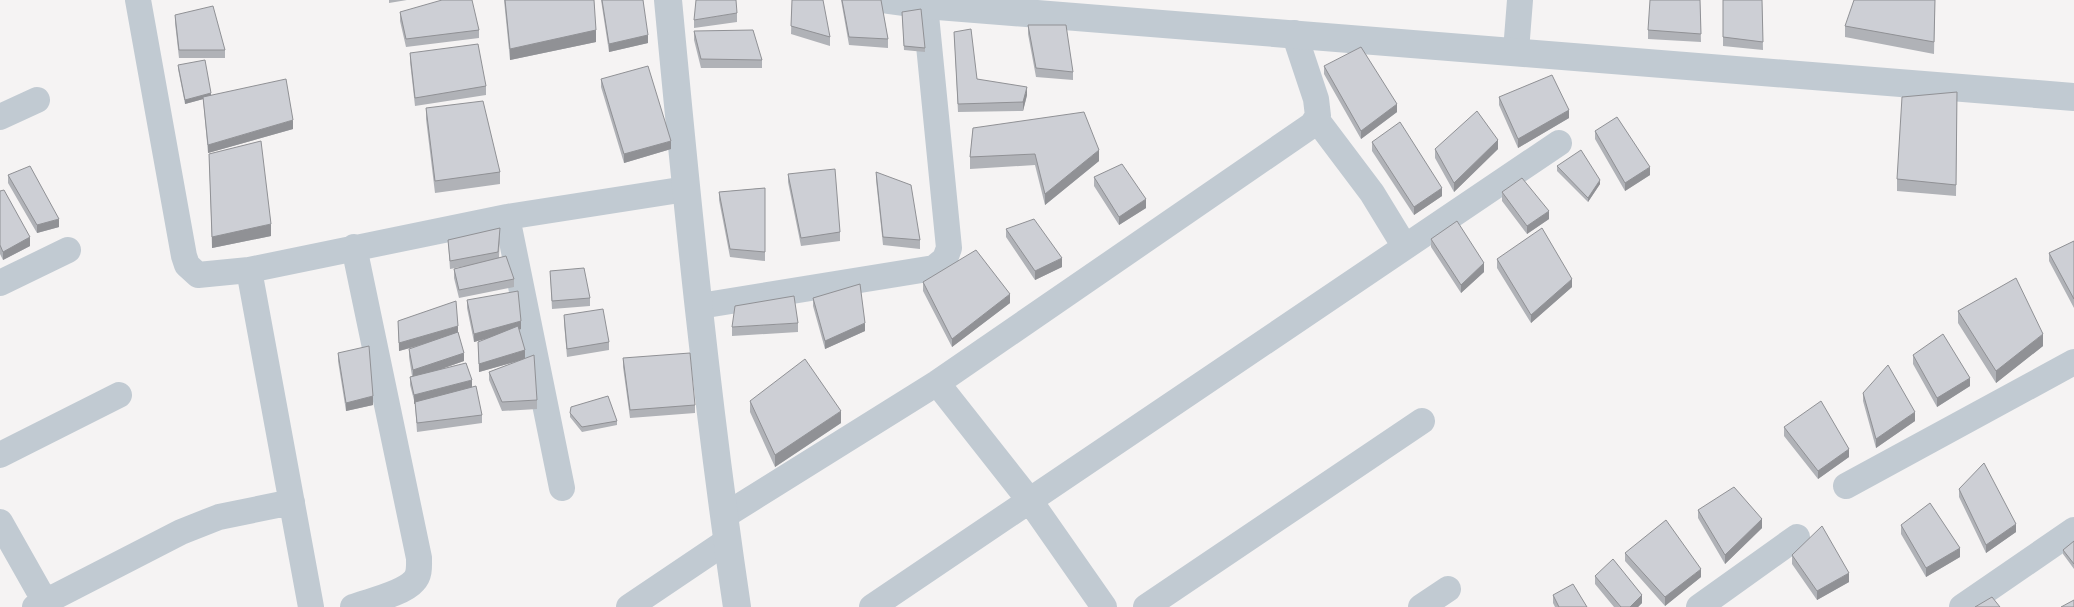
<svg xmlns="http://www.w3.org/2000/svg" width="2074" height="607" font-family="Raleway,sans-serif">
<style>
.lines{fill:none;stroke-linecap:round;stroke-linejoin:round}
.minor{stroke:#c1cad2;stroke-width:26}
.tertiary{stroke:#c1cad2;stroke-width:28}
.wall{fill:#b0b2b7}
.shaded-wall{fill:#909195}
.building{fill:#cdcfd5;stroke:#909195}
</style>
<rect width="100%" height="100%" fill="#f5f3f3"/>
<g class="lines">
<!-- minor -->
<path class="minor" d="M138,0L184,256L187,265L198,275L249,270L507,217L686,189
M1516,51L1520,0
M0,117L37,100
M1317,120L1372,193L1405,247
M507,217L562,488
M249,270L311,607
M0,283L68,250
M700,306L934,268L945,259L949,248L925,5
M937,383L1030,501L1104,607
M0,455L119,395
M1846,486L2074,362
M724,516L937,383L1312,125L1318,116L1316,99L1294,33
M0,522L48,607
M35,607L181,532L219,517L292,502
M353,607C369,601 403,594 414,581C420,575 419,566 419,558L354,247
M629,607L727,541
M872,607L1559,143
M1146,607L1422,421
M1421,607L1448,589
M1699,607L1797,537
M1962,607L2074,530"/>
<!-- tertiary -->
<path class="tertiary" d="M668,0C687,203 707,406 737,607
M888,0L925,5L2074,97"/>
</g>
<!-- wall -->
<path class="wall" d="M389,0H407L389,3Z
M504,0H594L596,42L510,60Z
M601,0H643L648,43L609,52Z
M792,0L830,37V46L791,34Z
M841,0H881L888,39V48L849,45Z
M1700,0L1701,42L1648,39V30Z
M1723,0H1762L1763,50L1723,46Z
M1935,0L1934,54L1845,37V26Z
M400,12L479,30V38L406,47L400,21Z
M902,12L925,48V52L904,50Z
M737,13V22L694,28V20Z
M175,15L225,50V58H179L175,23Z
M1028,25L1073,72V80L1036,77L1028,34Z
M694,31L762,60V68H701L694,40Z
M954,32L977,79L1027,95L1023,111L958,112Z
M410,53L486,86V95L415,106L410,62Z
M178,65L211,95L293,129L208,153L203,99L185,104L178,69Z
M1324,66L1397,112L1361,139L1324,74Z
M601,79L671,149L624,163L601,87Z
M1957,92L1956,196L1897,191V179Z
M1499,97L1569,118L1518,148L1499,105Z
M426,108L500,172V184L435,193L426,119Z
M973,128L1099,161L1045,205L1035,165L970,169V157Z
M1595,131L1650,175L1625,191L1595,139Z
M1372,142L1442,196L1414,215L1372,151Z
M1435,149H1498L1454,192L1435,158Z
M209,154L271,236L212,248Z
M1557,166L1600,184L1588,202L1557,171Z
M876,172L920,240V249L883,245L876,180Z
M788,174L840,232V241L801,246L788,182Z
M8,175L59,227L37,233L8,183Z
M1094,177L1146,208L1119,225L1094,186Z
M765,188V261L730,257L719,200V192Z
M0,191L30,246L3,260L0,254Z
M1502,192L1549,219L1527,234L1502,201Z
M1006,229L1062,267L1035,280L1006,237Z
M500,236L499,258L514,279V287L459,298L454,278V269L466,266L450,269L448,240Z
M1431,239L1484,272L1461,293L1431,247Z
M2074,241V308L2049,261V253Z
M1497,259L1572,287L1531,323L1497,268Z
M550,271L590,298V306L552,309Z
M923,282L1010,303L952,347L923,291Z
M813,298L865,331L825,349L813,306Z
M467,300L521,329L519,330L525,359L537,400V409L502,411L489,380V372L522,360L479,372L478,342L485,339L474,342L467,308Z
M1958,311L2043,346L1996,383L1958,323Z
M564,315L609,342V350L567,357L564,323Z
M398,321L458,332L464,361L444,368L472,387L482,415V423L417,432L415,404L410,385V377L412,376L409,357V349L414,347L399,351Z
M798,323V332L732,336V327Z
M338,353L373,405L346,411L338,361Z
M1913,355L1970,386L1937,407L1913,364Z
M623,358L695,405V413L630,418L623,367Z
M1863,393L1915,421L1876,448L1863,401Z
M750,401L841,423L775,467L750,412Z
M570,413L617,421V425L582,432L570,417Z
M1784,427L1849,457L1818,479L1784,436Z
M1959,489L2016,532L1986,553L1959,497Z
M1698,510L1762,528L1725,564L1698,518Z
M1901,525L1960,557L1926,577L1901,534Z
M2074,541V569L2063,554V550Z
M1625,553L1701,577L1665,606L1625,561Z
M1792,555L1849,582L1817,600L1792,564Z
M1595,576L1642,603L1638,607H1614L1595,584Z
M1553,595L1587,607H1555L1553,603Z"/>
<!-- shaded-wall -->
<path class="shaded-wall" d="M596,30V42L510,60V49Z
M648,35V43L609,52V44Z
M1027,87V95L1023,111V102Z
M211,93V97L185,104V100Z
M1397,104V112L1361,139V131Z
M1569,110V118L1518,148V139Z
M293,120V129L208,153V145Z
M1498,140V149L1454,192V183Z
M671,141V149L624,163V154Z
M1099,150V161L1045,205V194Z
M1650,167V175L1625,191V183Z
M1600,180V184L1588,202V198Z
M1442,188V196L1414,215V207Z
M1146,199V208L1119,225V217Z
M1549,211V219L1527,234V226Z
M59,219V227L37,233V225Z
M271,224V236L212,248V237Z
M30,237V246L3,260V252Z
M1062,258V267L1035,280V271Z
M1484,263V272L1461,293V285Z
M1572,279V287L1531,323V315Z
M1010,294V303L952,347V339Z
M521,321V329L474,342V334Z
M865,323V331L825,349V341Z
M458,326V334L399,351V343Z
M2043,334V346L1996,383V371Z
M525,350V359L479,372V364Z
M464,353V361L413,379V370Z
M1970,378V386L1937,407V398Z
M472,380V388L414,404V395Z
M373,396V405L346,411V403Z
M841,411V423L775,467V455Z
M1915,412V421L1876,448V439Z
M1849,449V457L1818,479V471Z
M1762,519V528L1725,564V555Z
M2016,524V532L1986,553V545Z
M1960,548V557L1926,577V568Z
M1701,569V577L1665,606V597Z
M1849,573V582L1817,600V591Z
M1642,595V603L1638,607H1630Z"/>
<!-- building -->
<path class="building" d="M442,0H472L479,30L406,39L400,12Z
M505,0H594L596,30L510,49Z
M602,0H643L648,35L609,44Z
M696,0H736L737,13L694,20Z
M792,0H823L830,37L791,26Z
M842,0H881L888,39L849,37Z
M1650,0H1700L1701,34L1648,30Z
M1723,0H1762L1763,42L1723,37Z
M1854,0H1935L1934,42L1845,26Z
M213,6L225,50H179L175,15Z
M921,9L925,48L904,46L902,12Z
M1028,25H1066L1073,72L1036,68Z
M971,29L977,79L1027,87L1023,102L958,104L954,32Z
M753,30L762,60L701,59L694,31Z
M478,44L486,86L415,98L410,53Z
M1361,47L1397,104L1361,131L1324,66Z
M205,60L211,93L185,100L178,65Z
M648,66L671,141L624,154L601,79Z
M1552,75L1569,110L1518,139L1499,97Z
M286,79L293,120L208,145L203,97Z
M1957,92L1956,185L1897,179L1902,97Z
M483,101L500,172L435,181L426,108Z
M1477,111L1498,140L1454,183L1435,149Z
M1084,112L1099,150L1045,194L1035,154L970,157L973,128Z
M1617,117L1650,167L1625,183L1595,131Z
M1400,122L1442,188L1414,207L1372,142Z
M261,141L271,224L212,237L209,154Z
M1581,150L1600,180L1588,198L1557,166Z
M1122,164L1146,199L1119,217L1094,177Z
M30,166L59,219L37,225L8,175Z
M835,169L840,232L801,238L788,174Z
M876,172L911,185L920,240L883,237Z
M1522,178L1549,211L1527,226L1502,192Z
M765,188V252L730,249L719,192Z
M4,190L30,237L3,252L0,245V191Z
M1034,219L1062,258L1035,271L1006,229Z
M1457,221L1484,263L1461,285L1431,239Z
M500,228L498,252L450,261L448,240Z
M1542,228L1572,279L1531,315L1497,259Z
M2074,241V299L2049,253Z
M976,250L1010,294L952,339L923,282Z
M506,256L514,279L459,290L454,269Z
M584,268L590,298L552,301L550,271Z
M2016,278L2043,334L1996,371L1958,311Z
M860,284L865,323L825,341L813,298Z
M518,291L521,321L474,334L467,300Z
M794,296L798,323L732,327L735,306Z
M456,301L458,326L399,343L398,321Z
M603,309L609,342L567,349L564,315Z
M518,326L525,350L479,364L478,342Z
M458,332L464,353L413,370L409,349Z
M1943,334L1970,378L1937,398L1913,355Z
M369,346L373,396L346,403L338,353Z
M690,353L695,405L630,410L623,358Z
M534,355L537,400L502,402L489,372Z
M805,359L841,411L775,455L750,401Z
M466,363L472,380L414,395L410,377Z
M1888,365L1915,412L1876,439L1863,393Z
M476,386L482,415L417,423L415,402Z
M608,396L617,421L582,427L570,413L571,407Z
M1821,401L1849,449L1818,471L1784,427Z
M1984,463L2016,524L1986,545L1959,489Z
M1734,487L1762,519L1725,555L1698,510Z
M1930,503L1960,548L1926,568L1901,525Z
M1666,520L1701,569L1665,597L1625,553Z
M1822,526L1849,573L1817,591L1792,555Z
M2074,541V564L2063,550Z
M1613,559L1642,595L1630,607H1621L1595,576Z
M1573,584L1587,607H1559L1553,595Z
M1992,597L2000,607H1975Z
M2074,600V607H2061Z"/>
</svg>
